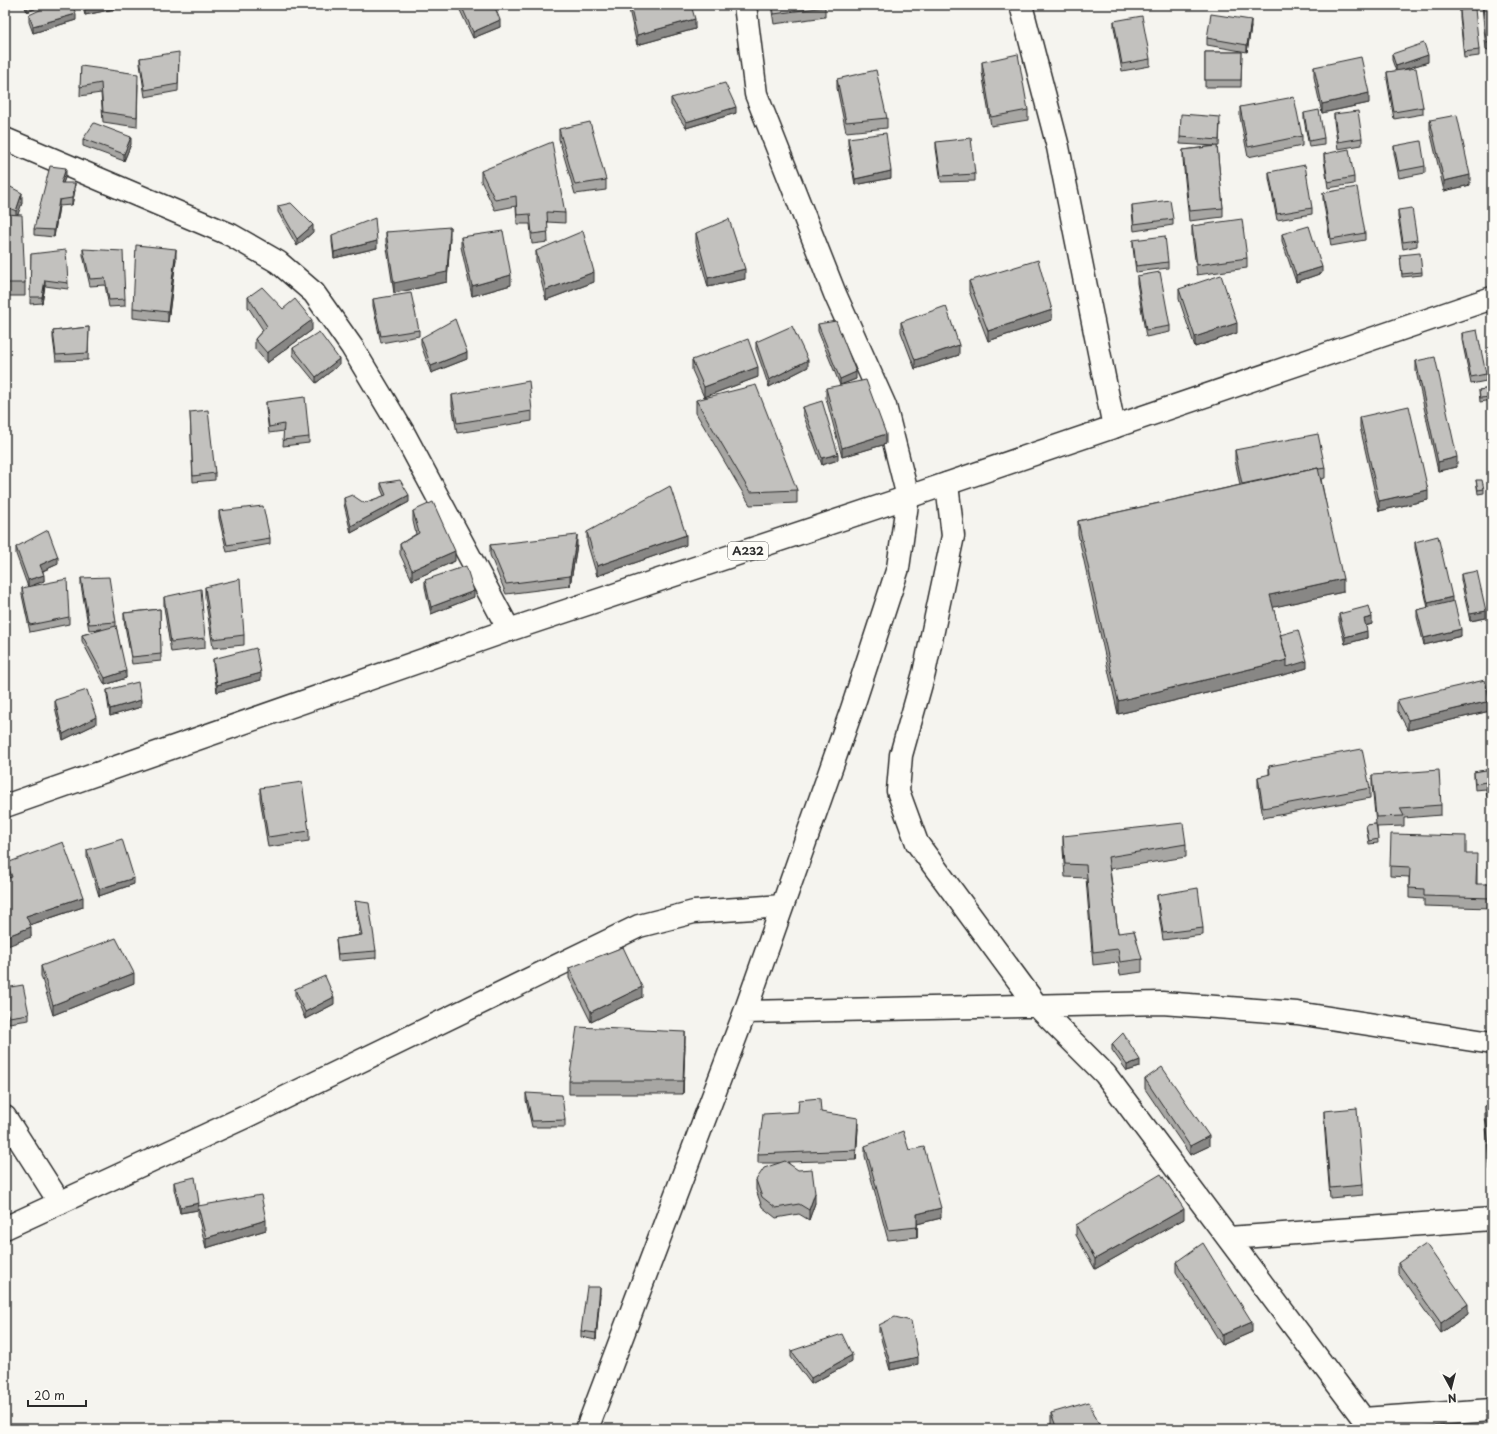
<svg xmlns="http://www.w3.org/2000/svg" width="1497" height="1434" font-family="'Playpen Sans',sans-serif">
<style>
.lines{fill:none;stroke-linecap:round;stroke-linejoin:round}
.minor-casing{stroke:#2b2b2b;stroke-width:25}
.major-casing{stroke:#2b2b2b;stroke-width:25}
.minor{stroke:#fdfcf7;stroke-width:22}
.major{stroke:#fdfcf7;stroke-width:22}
.wall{fill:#a7a6a3;stroke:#2b2b2b}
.shaded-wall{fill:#888785;stroke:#2b2b2b}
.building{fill:#c2c1be;stroke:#2b2b2b}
.labels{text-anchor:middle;stroke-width:3;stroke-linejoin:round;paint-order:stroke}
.shield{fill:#fdfcf7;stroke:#6a6a68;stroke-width:1}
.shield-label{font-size:11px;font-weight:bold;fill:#2b2b2b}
</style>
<rect width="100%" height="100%" fill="#f5f4ef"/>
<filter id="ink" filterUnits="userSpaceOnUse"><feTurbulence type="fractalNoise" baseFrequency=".025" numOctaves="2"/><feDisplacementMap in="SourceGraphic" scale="8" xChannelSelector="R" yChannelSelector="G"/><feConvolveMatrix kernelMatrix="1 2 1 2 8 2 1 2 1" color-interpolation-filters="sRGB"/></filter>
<g filter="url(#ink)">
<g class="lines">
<!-- minor casing -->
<g class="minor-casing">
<path id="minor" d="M1021,5L1058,147L1114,427
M5,139L231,235L278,262L314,293L352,347L403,432L509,630
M947,484L953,536L924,673L901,755L898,791L917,843L1037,1006L1105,1074L1371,1429
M745,1012L1162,1003L1297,1013L1492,1043
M5,1117L60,1203
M5,1228L245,1117L639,926L694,912L782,906
M1228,1238L1492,1219
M1363,1419L1492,1410
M587,1429L745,1012L852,709L898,568L908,497L885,406L835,294L756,94L745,5"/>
</g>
<!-- major casing -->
<g class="major-casing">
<path id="major" d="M5,806L509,630L908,497L1492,298"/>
</g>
<!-- minor -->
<use href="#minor" class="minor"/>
<!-- major -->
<use href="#major" class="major"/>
</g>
<!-- wall -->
<path class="wall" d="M24,5H44L27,12Z
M82,5H133L85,15Z
M459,5H494L500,27L473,38L459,8Z
M628,5H691L695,29L637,45Z
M771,5H825V17L774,24Z
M1482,5H1492V49L1486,50Z
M1460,10L1479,50V56L1464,58L1460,17Z
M29,15L76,20L33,33L29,22Z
M1114,21L1150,59V66L1122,71L1114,27Z
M1251,27L1247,52L1207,45V38Z
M1205,52H1242L1241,87H1205Z
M1392,54L1428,62L1405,69L1423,107V114L1394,119L1387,79V72L1396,71L1392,60Z
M140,58L179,59L178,91L145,97L140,64Z
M982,62L1028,110V120L991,126L982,72Z
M81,66L138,84L137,127L103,122L101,93L80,96Z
M1314,67L1369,103L1322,113L1314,77Z
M837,79L887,118V128L846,132L837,88Z
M671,98L736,113L686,128L671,105Z
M1240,107L1302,136V146L1248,157L1240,117Z
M1304,113L1324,138V145L1309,147L1304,119Z
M1334,114L1362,138V145L1338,149L1334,121Z
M1430,120L1470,185L1444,191L1430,130Z
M1220,123L1219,146H1217L1223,208V217L1189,221L1183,159V150L1215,146L1180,144V137Z
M559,129L606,180V190L575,194L559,139Z
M848,138L891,178L855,185L848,144Z
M83,139L131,144L124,161L83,146Z
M936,142L975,174V181L941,182L936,148Z
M1394,146L1425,166V173L1399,178L1394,153Z
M1324,154L1354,177V184L1328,188L1324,160Z
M481,171L565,213V223L547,222L548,242L532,244L530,224H517L516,206L495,210L481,181Z
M1269,172L1312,208V214L1277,220L1269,178Z
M66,175L63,183L75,190L72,205L59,206L54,237L34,235V229Z
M5,184L22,203L17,215L25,283V296H5Z
M1323,193L1365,233V240L1331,246L1323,199Z
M1132,205L1173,219V225L1134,231L1132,212Z
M278,206L313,232L297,246L278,212Z
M1398,210L1417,240V246L1403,249L1398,217Z
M1192,226L1247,258V268L1197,275L1192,236Z
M386,232L450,237L447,282L394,293L386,242Z
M696,233L745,279L708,287L696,243Z
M1282,234L1322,273L1296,282L1282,241Z
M332,235L377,248L334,258L332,242Z
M461,237L511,285L472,296L461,247Z
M1133,240L1168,262V268L1136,272L1133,247Z
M83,249L125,299V306L109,307L105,285L90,286L83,255Z
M536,251L594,282L546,300L536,261Z
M31,254L68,283V289L45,286L42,303L30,304Z
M1400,255L1422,272V275L1402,277Z
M176,259L168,322L133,318V308Z
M1137,276L1170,326V332L1146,337L1137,283Z
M969,281L1052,320L988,341L969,291Z
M1179,289L1237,333L1195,347L1179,299Z
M248,297L312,330L267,363L255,349V339L263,330L248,307Z
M373,299L419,330V336L381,343L373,306Z
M901,322L959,355L915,369L901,332Z
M818,324L856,379L840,385L818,331Z
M89,327L88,360L56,361L53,338V331Z
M1462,333L1486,374V381L1471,384L1462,340Z
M421,338L467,359L431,373L421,345Z
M756,342L808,367L769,387L756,349Z
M293,348L339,365L316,383L293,355Z
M692,360L758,377L704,397L692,370Z
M1416,361L1457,467L1438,471L1416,371Z
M826,388L886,444L842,457L826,398Z
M1492,388V400L1480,402L1479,390Z
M452,395L532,411V421L457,433L452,405Z
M696,400L797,490V503L750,505L696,413Z
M266,402L309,437V443L283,446L284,431L269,433L266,408Z
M803,407L838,460L822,465L803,414Z
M190,412L215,473V480L193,482Z
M1360,417L1428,500L1379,511L1360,427Z
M1235,450L1325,468V478L1321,479L1343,592L1273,607L1280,635L1307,668L1287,674L1118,714L1078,534V521L1240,485L1235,460Z
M1476,480L1484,489V493L1478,494Z
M381,483L409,502L351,533L344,504V498L364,503L384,496L381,489Z
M219,511L270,538V544L227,552L219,518Z
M413,511L455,561L412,580L400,554V544L416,534L413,521Z
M587,532L686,545L597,576L587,542Z
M1415,542L1452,602L1461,636L1424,645L1417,617V610L1428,608L1415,548Z
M490,545H577L570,586L506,594L490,555Z
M16,547L58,564L43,571L44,581L28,587L69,617V624L30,632L22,595V588L28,587L16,554Z
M1461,574L1486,618L1470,621L1461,580Z
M81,578L116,622V626L126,678L105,685L82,641V635L102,629L89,630L81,585Z
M425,580L474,597L431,614L425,587Z
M205,587L244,635V645L213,648L205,597Z
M164,597L205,638V648L171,652L164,607Z
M160,609L161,661L132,664L124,620V613Z
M1339,614L1372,624L1366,626L1367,638L1345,644L1339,621Z
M213,659L261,680L217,692L213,665Z
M107,690L141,707L110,716L107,696Z
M55,700L96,724L63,740L55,707Z
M1397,700L1490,711L1408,730L1397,710Z
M1269,766L1370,788V798L1263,818L1258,786V777L1269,775Z
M1492,769V796L1487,797L1486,789L1475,790L1474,778V772Z
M1372,775L1441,805V815L1404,818V826L1377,827L1378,843L1369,844L1366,825L1376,824L1372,785Z
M260,788L309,831V841L268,847L260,798Z
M1063,836L1186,844V857L1110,869L1118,933L1142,959V972L1120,975L1118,962L1093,965L1086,878L1065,877L1063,849Z
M87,850L134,884L99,896L87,857Z
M1466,854L1477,864V884L1491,894V908L1424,906V899L1409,898V877L1390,876V866Z
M7,863L83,907L30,925L31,937L7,872Z
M1157,895L1203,928V935L1163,940L1157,902Z
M355,901L376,951V958L338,961L336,939L360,935L355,908Z
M41,966L134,983L53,1015L41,976Z
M569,968L642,997L591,1022L569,978Z
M5,988L29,1014V1020L9,1023L5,1012Z
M295,989L334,1004L305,1019L295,995Z
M1112,1044L1140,1067L1127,1071L1112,1050Z
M685,1045L683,1094H569V1081Z
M1145,1079L1209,1146L1190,1155L1145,1089Z
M526,1093L565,1120V1127H532L526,1100Z
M1492,1105V1169L1490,1170L1485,1116V1106Z
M1324,1111L1363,1185V1195L1330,1198L1324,1121Z
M821,1112L858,1128L856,1160L788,1162L815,1203L809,1220L799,1214L776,1218L762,1207L756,1190V1180L780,1163H758V1154Z
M865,1146L909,1150L941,1218L917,1224V1237L888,1240L865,1156Z
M174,1182L199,1206L266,1230L206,1248L198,1216V1210L180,1213L174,1189Z
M1184,1219L1095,1269L1076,1235V1225Z
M1176,1262L1252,1332L1222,1345L1176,1272Z
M1398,1263L1468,1314L1441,1333L1398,1273Z
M600,1294L596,1340L581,1337V1331Z
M879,1325L918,1364L890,1370L879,1332Z
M791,1351L852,1362L811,1384L791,1357Z
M1051,1413L1101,1429H1053L1051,1423Z"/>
<!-- shaded-wall -->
<path class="shaded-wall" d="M27,5H44L27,12Z
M102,5H133L85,15V9Z
M76,14V20L33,33V26Z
M695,19V29L637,45V35Z
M500,20V27L473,38V32Z
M1251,20V27L1247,52V45Z
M8,41V45L5,47V44Z
M1428,55V62L1396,72V66Z
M1369,93V103L1322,113V104Z
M736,107V113L686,128V122Z
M131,137V144L124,161V154Z
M66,168V175L61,189V183Z
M891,171V178L855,185V179Z
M1470,175V185L1444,191V181Z
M75,183V190L72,205V198Z
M22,193V203L16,220V211Z
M59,200V206L54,237V230Z
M313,225V232L297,246V239Z
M450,227V237L447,282L394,293V283Z
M377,241V248L334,258V252Z
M176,249V259L168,322V312Z
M1322,267V273L1296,282V275Z
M745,269V279L708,287V278Z
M594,272V282L546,300V290Z
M511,275V285L472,296V286Z
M45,280V286L42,303V297Z
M1052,310V320L988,341V331Z
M312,320V330L267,363V353Z
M1237,323V333L1195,347V337Z
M959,345V355L915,369V360Z
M467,352V359L431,373V366Z
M339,359V365L316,383V377Z
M808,360V367L769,387V380Z
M758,367V377L704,397V387Z
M856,372V379L840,385V379Z
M886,434V444L842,457V448Z
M838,454V460L822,465V458Z
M1457,457V467L1438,471V462Z
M1428,490V500L1379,511V501Z
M409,495V502L351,533V526Z
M577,535V545L570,586V576Z
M686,535V545L597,576V566Z
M455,551V561L412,580V570Z
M58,557V564L40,572V565Z
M44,575V581L28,587V580Z
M1343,579V592L1270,608V595Z
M474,591V597L431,614V607Z
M1452,597V604L1428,609V603Z
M1486,611V618L1470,621V614Z
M1372,617V624L1364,626V619Z
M1461,629V636L1424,645V638Z
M1367,631V638L1345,644V637Z
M1287,660L1307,661V668L1287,674L1118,714V701Z
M126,671V678L105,685V678Z
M261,673V680L217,692V685Z
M141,700V707L110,716V709Z
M1490,701V711L1408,730V720Z
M96,717V724L63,740V734Z
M134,878V884L99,896V889Z
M83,897V907L26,926V916Z
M31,927V937L5,947V937Z
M134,973V983L53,1015V1005Z
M642,987V997L591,1022V1012Z
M334,997V1004L305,1019V1012Z
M685,1032V1045L683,1094V1081Z
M1140,1060V1067L1127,1071V1065Z
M858,1118V1128L856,1160V1150Z
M1209,1136V1146L1190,1155V1146Z
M815,1193V1203L809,1220V1210Z
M199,1203L198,1210L180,1213V1207Z
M941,1208V1218L917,1224V1237V1214Z
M1184,1209V1219L1095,1269V1259Z
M266,1220V1230L206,1248V1238Z
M600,1287V1294L596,1340V1333Z
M1468,1304V1314L1441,1333V1323Z
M1252,1322V1332L1222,1345V1335Z
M852,1355V1362L811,1384V1378Z
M918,1357V1364L890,1370V1363Z"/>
<!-- building -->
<path class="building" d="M51,5H72L76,14L33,26L29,15Z
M84,5H102L85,9Z
M461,5H494L500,20L473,32Z
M630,5H691L695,19L637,35Z
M773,5H825V7L774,14Z
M1483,5H1492V42L1486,43Z
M1475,9L1479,50L1464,52L1460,10Z
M1211,14L1251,20L1247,45L1207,38Z
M1142,16L1150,59L1122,64L1114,21Z
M5,40L8,41L5,44Z
M1424,43L1428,55L1396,66L1392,54Z
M179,52L178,84L145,90L140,58Z
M1205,52H1242L1241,80H1205Z
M1018,54L1028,110L991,117L982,62Z
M1361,57L1369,93L1322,104L1314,67Z
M81,66L138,74L137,117L103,112L101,83L80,87Z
M1416,68L1423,107L1394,112L1387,72Z
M876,70L887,118L846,122L837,79Z
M725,83L736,107L686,122L671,98Z
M1294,97L1302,136L1248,147L1240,107Z
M1319,110L1324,138L1309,141L1304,113Z
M1358,111L1362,138L1338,142L1334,114Z
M1181,114L1220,117L1219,140L1180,137Z
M1457,115L1470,175L1444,181L1430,120Z
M590,122L606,180L575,185L559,129Z
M94,123L131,137L124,154L83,139Z
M886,133L891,171L855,179L848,138Z
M971,138L975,174L941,176L936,142Z
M1421,141L1425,166L1399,171L1394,146Z
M552,142L565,213L547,212L548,232L532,234L530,214L517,215L516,196L495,200L481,171Z
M1217,146L1223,208L1189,211L1183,150Z
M1349,149L1354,177L1328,182L1324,154Z
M1305,165L1312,208L1277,214L1269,172Z
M50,166L66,168L61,183H75L72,198L59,200L54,230L34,229Z
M5,184L22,193L16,211L5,206Z
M1357,187L1365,233L1331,239L1323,193Z
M1170,200L1173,219L1134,224L1132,205Z
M291,203L313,225L297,239L278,206Z
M1412,208L1417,240L1403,242L1398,210Z
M5,214L22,215L25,283H5Z
M375,218L377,241L334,252L332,235Z
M729,219L745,269L708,278L696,233Z
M1242,219L1247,258L1197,265L1192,226Z
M1309,226L1322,267L1296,275L1282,234Z
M450,227L447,272L394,283L386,232Z
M503,231L511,275L472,286L461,237Z
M583,231L594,272L546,290L536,251Z
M1165,236L1168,262L1136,266L1133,240Z
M136,245L176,249L168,312L133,308Z
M83,249L123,251L125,299L109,300L105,278L90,279Z
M66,250L68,283L45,280L42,297H30L31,254Z
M1420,253L1422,272L1402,274L1400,255Z
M1038,260L1052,310L988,331L969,281Z
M1160,272L1170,326L1146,330L1137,276Z
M1221,275L1237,323L1195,337L1179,289Z
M262,287L283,309L295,299L312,320L267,353L255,339L267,326L248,297Z
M411,293L419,330L381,336L373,299Z
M946,306L959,345L915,360L901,322Z
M455,319L467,352L431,366L421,338Z
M836,321L856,372L840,379L818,324Z
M792,326L808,360L769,380L756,342Z
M89,327L88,353L56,355L53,331Z
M1477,330L1486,374L1471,377L1462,333Z
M319,332L339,359L316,377L293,348Z
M748,339L758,367L704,387L692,360Z
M1435,357L1457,457L1438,462L1416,361Z
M866,380L886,434L842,448L826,388Z
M529,381L532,411L457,423L452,395Z
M756,385L797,490L750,492L696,400Z
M1492,388V397L1480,398L1479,390Z
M305,397L309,437L283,440L284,424L269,427L266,402Z
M822,401L838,454L822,458L803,407Z
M1409,406L1428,490L1379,501L1360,417Z
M208,410L215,473L193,476L190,412Z
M1318,434L1325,468L1319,469L1318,468L1242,484L1235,450Z
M1318,468L1343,579L1270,595L1287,660L1118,701L1078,521Z
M400,480L409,495L351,526L344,498L352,495L364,503L386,495L381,483Z
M1476,480H1482L1484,489L1478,490Z
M670,486L686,535L597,566L587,532Z
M433,502L455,551L412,570L400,544L419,533L413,511Z
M263,506L270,538L227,545L219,511Z
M48,530L58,557L40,565L44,575L28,580L16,547Z
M577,535L570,576L506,584L490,545Z
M1438,536L1452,597L1428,603L1415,542Z
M466,566L474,591L431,607L425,580Z
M1477,571L1486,611L1470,614L1461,574Z
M109,577L116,622L89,624L81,578Z
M67,579L69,617L30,625L22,588Z
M240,579L244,635L213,639L205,587Z
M201,589L205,638L171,642L164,597Z
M1454,601L1461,629L1424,638L1417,610Z
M1369,606L1372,617L1364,619L1367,631L1345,637L1339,614Z
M160,609L161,654L132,657L124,613Z
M116,626L126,671L105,678L82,635Z
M1298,630L1307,661L1287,667V660L1280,635Z
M256,648L261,673L217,685L213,659Z
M1485,680L1490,701L1408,720L1397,700Z
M138,682L141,700L110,709L107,690Z
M87,690L96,717L63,734L55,700Z
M1362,749L1370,788L1263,808L1258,777L1270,774L1269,766Z
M1492,769V790L1487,791L1486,782L1475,784L1474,772Z
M1439,770L1441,805L1400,808L1404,816L1376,817L1372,775Z
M302,782L309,831L268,837L260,788Z
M1183,823L1186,844L1108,857L1118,933L1134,931L1142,959L1120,962L1118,949L1093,952L1086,865L1065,864L1063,836Z
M1376,824L1378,839L1369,841L1366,825Z
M1391,834L1466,836V854H1477L1476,884H1491V898L1424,896V889L1409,888L1410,867L1390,866Z
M122,839L134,878L99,889L87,850Z
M63,842L83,897L26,916L31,927L5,937V879L12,877L7,863Z
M1198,888L1203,928L1163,933L1157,895Z
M355,901L369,903L376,951L338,954L336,939L362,935Z
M116,938L134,973L53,1005L41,966Z
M623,947L642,987L591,1012L569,968Z
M325,976L334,997L305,1012L295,989Z
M23,985L29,1014L9,1017L5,1006V988Z
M577,1027L685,1032L683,1081H569Z
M1123,1033L1140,1060L1127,1065L1112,1044Z
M1162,1067L1209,1136L1190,1146L1145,1079Z
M526,1093L562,1095L565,1120L532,1121Z
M820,1098L821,1112L858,1118L856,1150L758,1154L763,1114L798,1112L799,1100Z
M1492,1105V1160H1490L1485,1106Z
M1357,1108L1363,1185L1330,1188L1324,1111Z
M903,1131L909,1150L924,1147L941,1208L917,1214V1227L888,1230L865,1146Z
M785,1161L798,1170L812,1169L815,1193L809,1210L799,1204L776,1208L762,1197L756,1180L764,1168Z
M1161,1174L1184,1209L1095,1259L1076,1225Z
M195,1177L199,1203L180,1207L174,1182Z
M261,1195L266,1220L206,1238L198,1206Z
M1203,1243L1252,1322L1222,1335L1176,1262Z
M1426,1244L1468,1304L1441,1323L1398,1263Z
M587,1287H600L596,1333L581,1331Z
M895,1317L911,1321L918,1357L890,1363L879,1325Z
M842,1334L852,1355L811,1378L791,1351Z
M1089,1402L1101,1429H1057L1051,1413Z"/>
</g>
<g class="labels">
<!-- shield labels -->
<rect class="shield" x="728" y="542" width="40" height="18" rx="3"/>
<g class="shield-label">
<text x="748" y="555">A232</text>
</g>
</g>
<!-- margin -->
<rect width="1497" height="1434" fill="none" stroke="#fdfcf7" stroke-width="20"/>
<rect x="10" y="10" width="1477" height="1414" fill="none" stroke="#2b2b2b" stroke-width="1.5" filter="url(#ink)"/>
<!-- north arrow -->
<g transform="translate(1451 1388) rotate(173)" stroke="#fdfcf7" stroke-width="3" paint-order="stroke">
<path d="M0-3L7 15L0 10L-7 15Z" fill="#2b2b2b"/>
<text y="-6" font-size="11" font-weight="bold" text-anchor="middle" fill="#2b2b2b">N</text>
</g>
<!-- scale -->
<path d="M28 1400v6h58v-6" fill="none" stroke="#2b2b2b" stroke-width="2"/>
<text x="34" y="1400" font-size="12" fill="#2b2b2b" stroke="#fdfcf7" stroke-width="3" paint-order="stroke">20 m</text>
</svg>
